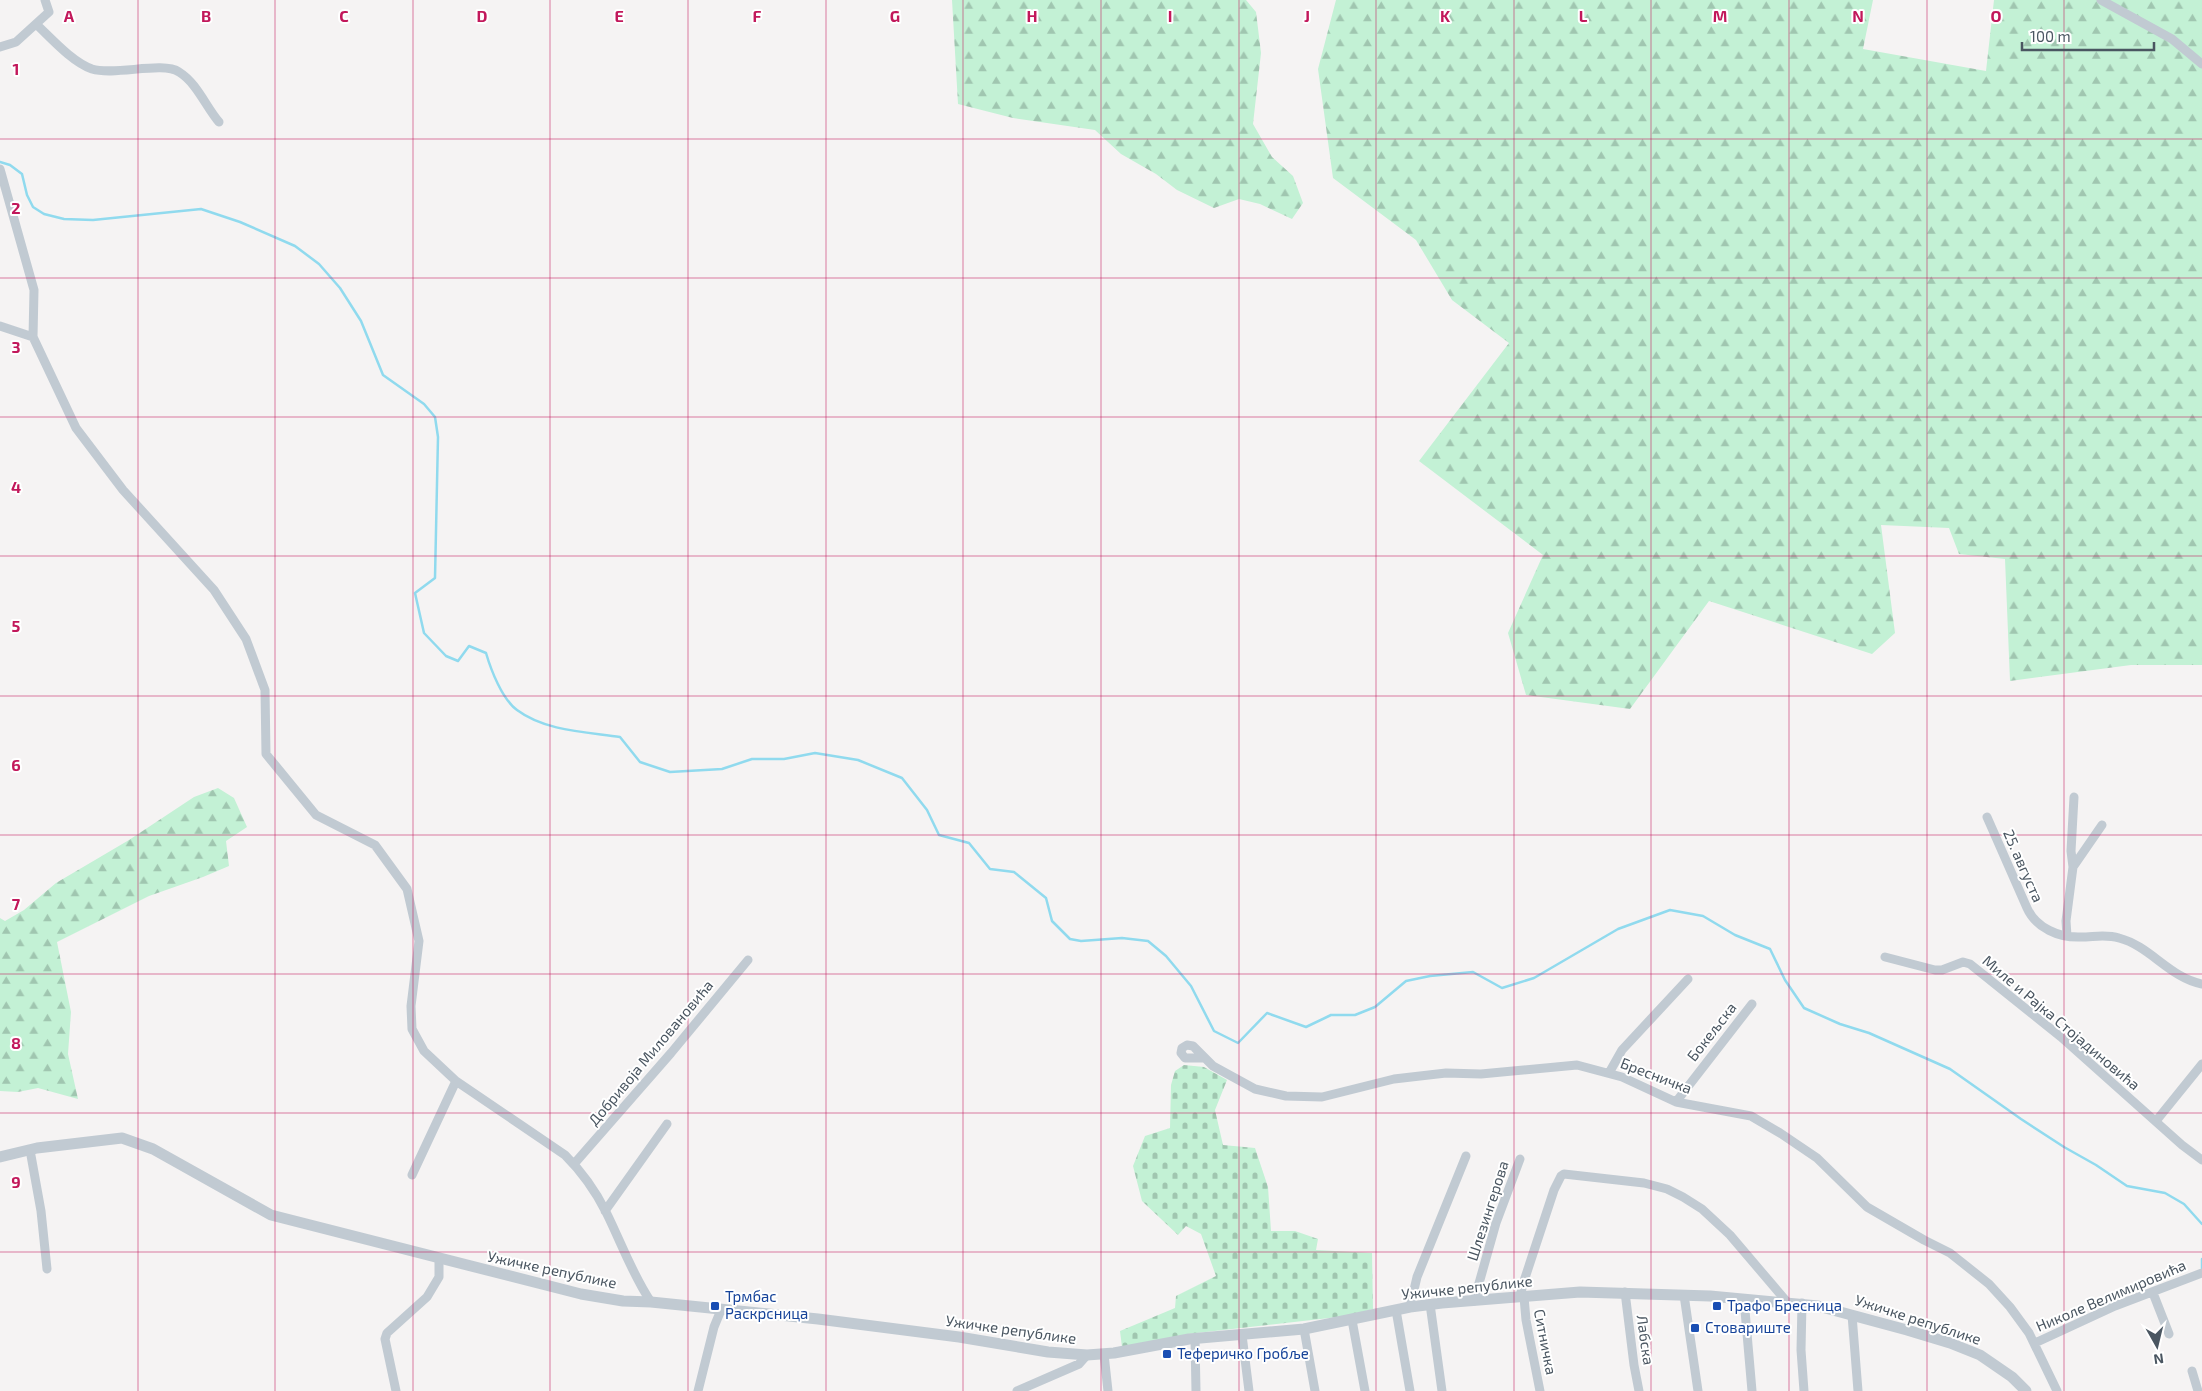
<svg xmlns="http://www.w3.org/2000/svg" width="2202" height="1391" font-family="'Exo 2',sans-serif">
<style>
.forest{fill:url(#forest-firs)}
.cemetery{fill:url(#cemetery-stones)}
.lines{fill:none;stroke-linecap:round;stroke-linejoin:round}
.stream{stroke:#90daee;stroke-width:2.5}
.minor{stroke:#c1cad2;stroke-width:9}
.tertiary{stroke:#c1cad2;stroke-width:11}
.grid{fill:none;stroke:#c2185b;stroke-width:1;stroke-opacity:0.55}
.transit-dot{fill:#1a4fb4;stroke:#fff;stroke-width:2}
.labels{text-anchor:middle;stroke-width:4;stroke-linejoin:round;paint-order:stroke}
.street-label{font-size:15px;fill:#4a5661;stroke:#fff}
.transit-label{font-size:15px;fill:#164399;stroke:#fff;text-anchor:start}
.grid-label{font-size:16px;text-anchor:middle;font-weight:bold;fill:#c2185b;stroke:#fff;stroke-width:4;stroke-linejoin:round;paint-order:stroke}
</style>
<defs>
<pattern id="forest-firs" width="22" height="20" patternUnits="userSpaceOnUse" patternTransform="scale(1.25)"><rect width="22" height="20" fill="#c3f1d5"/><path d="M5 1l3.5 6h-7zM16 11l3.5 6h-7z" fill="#a0c6b0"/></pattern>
<pattern id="cemetery-stones" width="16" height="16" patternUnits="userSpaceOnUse" patternTransform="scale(1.25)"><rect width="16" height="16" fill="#c3f1d5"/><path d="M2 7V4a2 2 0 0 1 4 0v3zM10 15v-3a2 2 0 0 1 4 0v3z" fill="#a0c6b0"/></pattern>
</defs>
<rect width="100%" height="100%" fill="#f5f3f3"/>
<!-- forest -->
<path class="forest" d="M952,0H1246L1256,12L1261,53L1253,124L1272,157L1293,176L1303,203L1292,219L1260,204L1239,199L1214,208L1177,190L1156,174L1121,154L1095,130L1013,118L958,104Z
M1336,0H1873L1863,49L1986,71L1994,0H2202V665H2131L2010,681L2005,559L1959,554L1949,528L1881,525L1895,633L1872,654L1709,601L1630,709L1526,695L1508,633L1543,555L1419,461L1509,343L1452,300L1416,240L1333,178L1318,69Z
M218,788L234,798L247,827L226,841L229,866L203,877L149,896L57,942L71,1012L68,1054L78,1099L38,1088L18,1092L0,1091V918L5,921L24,910L56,883L129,840L194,797Z"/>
<!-- cemetery -->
<path class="cemetery" d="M1184,1065L1204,1067L1227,1080L1215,1110L1223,1145L1255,1148L1268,1187L1271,1231H1295L1318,1239L1316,1250L1372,1253L1373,1309L1347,1316L1188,1334L1122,1347L1120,1331L1175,1308L1176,1296L1216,1276L1201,1234L1186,1226L1178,1235L1142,1201L1133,1166L1145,1136L1170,1128L1171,1085L1175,1071Z"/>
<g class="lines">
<!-- stream -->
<path class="stream" d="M0,162L10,165L22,174L27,195L33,207L44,214L64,219L93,220L201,209L240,222L295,246L319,264L340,288L361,321L383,375L424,404L435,417L438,437L435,578L415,593L424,633L446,656L458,661L469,646L486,653C491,670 502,699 517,710C545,731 586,732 620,737L640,762L670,772L722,769L752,759H784L815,753L858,760L902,778L927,810L939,835L969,843L990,869L1014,872L1046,898L1052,921L1070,939L1081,941L1122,938L1148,941L1166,956L1191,986L1214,1031L1238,1043L1267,1013L1306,1027L1331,1015H1355L1375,1007L1406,981L1430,976L1473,972L1502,988L1534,978L1618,929L1670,910L1703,916L1735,935L1770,949L1785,980L1804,1008L1840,1024L1869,1033L1950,1069L2021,1119L2064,1147L2096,1165L2127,1186L2165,1193L2184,1204L2202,1224
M2202,1259V1268"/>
<!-- minor -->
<path class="minor" d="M2101,0L2172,39L2202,64
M36,24C51,38 72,62 92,69C115,76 163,61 179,72C197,83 206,107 219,122
M0,47L16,42L49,12L45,0
M0,169L34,290L33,337L76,428L123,490L214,590L246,639L265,690L266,754L316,815L375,845L407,889L419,941L411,1006L412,1029L424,1051L456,1081L565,1155C581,1171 596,1192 606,1212C621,1242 632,1274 651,1302
M0,326L33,337
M1987,817L2027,908C2036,928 2059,938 2081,937C2094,937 2106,934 2119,938C2150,946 2170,978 2202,984
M2073,867L2102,825
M2067,936L2066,921L2073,867L2071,851L2074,797
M1885,957L1935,970H1942L1963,962L1970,964L2061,1037L2182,1145L2202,1160
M1204,1058H1185L1181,1053L1182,1048L1187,1045L1193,1046L1213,1066L1255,1089L1286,1096L1322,1097L1394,1079L1446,1073L1481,1074L1577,1065L1622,1077L1676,1102L1751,1116L1780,1133L1817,1158L1867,1207L1924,1240L1950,1253L1989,1284L2010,1307L2029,1333L2057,1391
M1609,1073L1622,1050L1688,979
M1676,1102L1752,1004
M2156,1121L2202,1064
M30,1150L41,1211L47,1269
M574,1164L671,1053L748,960
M412,1175L456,1081
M605,1211L667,1124
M1625,1292L1634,1365L1639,1391
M2153,1293L2169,1334
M1684,1295L1698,1391
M1520,1297L1523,1284L1554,1190L1561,1176L1564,1174L1644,1183L1667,1189L1683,1197L1702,1209L1730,1235L1787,1302
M1524,1297L1526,1320L1540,1391
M1744,1299L1752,1391
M1474,1301L1496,1223L1520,1159
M1802,1303L1801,1350L1804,1391
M1430,1304L1442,1391
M1410,1307L1417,1277L1466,1156
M1396,1310L1410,1391
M1852,1315L1858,1391
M1352,1320L1365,1391
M1304,1329L1315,1391
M1242,1335L1249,1391
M1195,1339L1196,1391
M2035,1343L2115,1306L2202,1273
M1104,1354L1108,1391
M2192,1371L2198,1391
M396,1391L385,1339L387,1333L427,1297L439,1277V1260
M698,1391L714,1327L721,1310
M1017,1391L1079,1364L1087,1355"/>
<!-- tertiary -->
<path class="tertiary" d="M0,1157L37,1148L122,1138L153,1149L271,1215L581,1294L623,1301L651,1302L818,1319L959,1337L1048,1352L1087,1355L1114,1353L1189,1339L1304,1329L1410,1307L1442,1303L1580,1292L1710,1296L1818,1306L1907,1330L1950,1343L1980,1355L2012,1377L2026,1391"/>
</g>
<!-- grid -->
<path class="grid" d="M138,0V1391M275,0V1391M413,0V1391M550,0V1391M688,0V1391M826,0V1391M963,0V1391M1101,0V1391M1239,0V1391M1376,0V1391M1514,0V1391M1651,0V1391M1789,0V1391M1927,0V1391M2064,0V1391M0,139H2202M0,278H2202M0,417H2202M0,556H2202M0,696H2202M0,835H2202M0,974H2202M0,1113H2202M0,1252H2202"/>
<!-- markers -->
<g class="transit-dot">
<rect x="710" y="1301" width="10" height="10" rx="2.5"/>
<rect x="1712" y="1301" width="10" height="10" rx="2.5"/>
<rect x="1690" y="1323" width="10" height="10" rx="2.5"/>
<rect x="1162" y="1349" width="10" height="10" rx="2.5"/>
</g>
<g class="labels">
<!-- street labels -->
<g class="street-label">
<text transform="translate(2023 866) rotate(66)" y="5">25. августа</text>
<text transform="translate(2061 1023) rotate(40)" y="5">Миле и Рајка Стојадиновића</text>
<text transform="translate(1712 1032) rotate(-52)" y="5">Бокељска</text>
<text transform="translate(651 1053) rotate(-50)" y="5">Добривоја Миловановића</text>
<text transform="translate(1656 1076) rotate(21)" y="5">Бресничка</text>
<text transform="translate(1488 1211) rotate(-72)" y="5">Шлезингерова</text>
<text transform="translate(552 1270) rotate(12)" y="5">Ужичке републике</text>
<text transform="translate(1467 1288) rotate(-6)" y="5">Ужичке републике</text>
<text transform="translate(2111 1296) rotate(-23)" y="5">Николе Велимировића</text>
<text transform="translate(1918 1320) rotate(18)" y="5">Ужичке републике</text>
<text transform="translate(1011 1330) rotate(8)" y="5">Ужичке републике</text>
<text transform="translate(1645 1340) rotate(82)" y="5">Лабска</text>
<text transform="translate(1545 1342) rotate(79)" y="5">Ситничка</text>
</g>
<!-- transit labels -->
<g class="transit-label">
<text x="725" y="1302">Трмбас<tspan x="725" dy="17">Раскрсница</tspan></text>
<text x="1727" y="1311">Трафо Бресница</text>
<text x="1705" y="1333">Стовариште</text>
<text x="1177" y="1359">Теферичко Гробље</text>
</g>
</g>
<g class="grid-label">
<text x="69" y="22">A</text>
<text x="206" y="22">B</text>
<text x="344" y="22">C</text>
<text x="482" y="22">D</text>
<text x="619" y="22">E</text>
<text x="757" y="22">F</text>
<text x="895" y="22">G</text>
<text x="1032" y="22">H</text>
<text x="1170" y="22">I</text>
<text x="1307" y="22">J</text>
<text x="1445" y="22">K</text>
<text x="1583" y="22">L</text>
<text x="1720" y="22">M</text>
<text x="1858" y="22">N</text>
<text x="1996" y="22">O</text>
<text x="16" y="75">1</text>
<text x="16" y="214">2</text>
<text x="16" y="353">3</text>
<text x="16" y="493">4</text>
<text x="16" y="632">5</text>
<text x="16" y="771">6</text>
<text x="16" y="910">7</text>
<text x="16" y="1049">8</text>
<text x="16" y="1188">9</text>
</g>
<!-- north arrow -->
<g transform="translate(2157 1346) rotate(172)" stroke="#ffffff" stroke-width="4" paint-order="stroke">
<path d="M0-4L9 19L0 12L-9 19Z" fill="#4a5661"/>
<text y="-8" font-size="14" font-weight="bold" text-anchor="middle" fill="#4a5661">N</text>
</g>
<!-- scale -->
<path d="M2022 42v8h132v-8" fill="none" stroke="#4a5661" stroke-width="2.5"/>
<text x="2030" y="42" font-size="15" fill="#4a5661" stroke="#ffffff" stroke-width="4" paint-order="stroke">100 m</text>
</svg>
